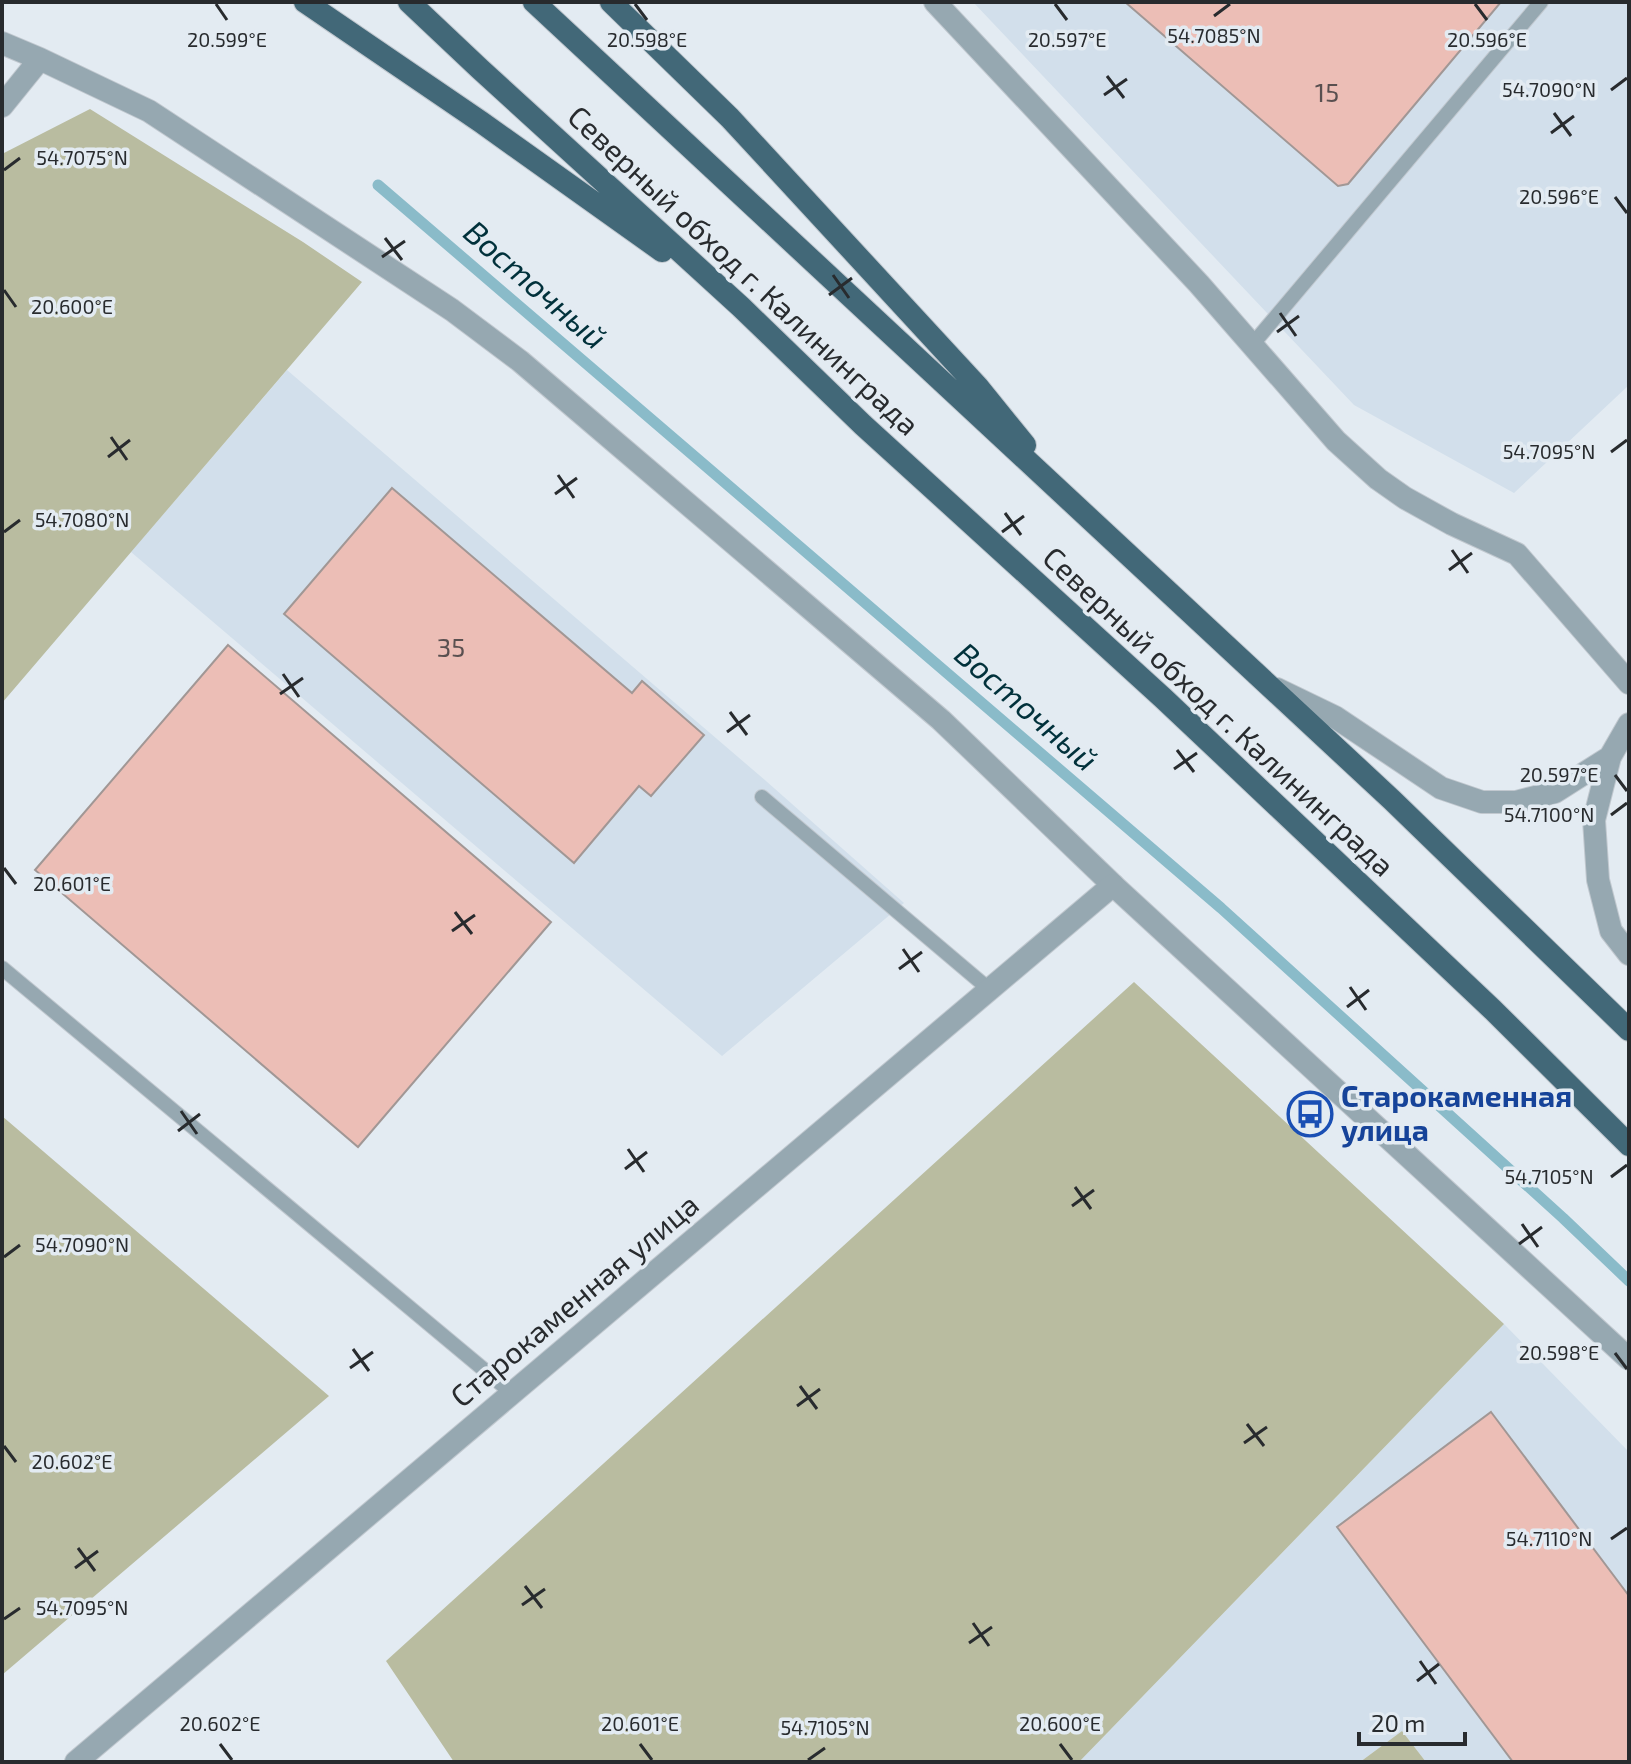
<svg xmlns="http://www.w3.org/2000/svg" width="1631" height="1764" font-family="'Exo 2',sans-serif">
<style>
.built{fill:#d2dfeb}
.green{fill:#b9bca0}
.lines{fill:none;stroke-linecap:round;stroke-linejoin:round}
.stream{stroke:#8abbc9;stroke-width:11}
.building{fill:#ecbeb6;stroke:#a19795;stroke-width:2}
.service-casing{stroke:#c1c8cf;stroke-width:16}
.minor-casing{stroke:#c1c8cf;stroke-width:24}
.tertiary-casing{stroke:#c1c8cf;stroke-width:24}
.trunk-casing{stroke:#c1c8cf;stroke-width:24}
.service{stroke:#96a8b1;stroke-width:14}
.minor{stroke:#96a8b1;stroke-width:22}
.tertiary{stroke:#96a8b1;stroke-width:22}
.trunk{stroke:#426878;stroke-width:22}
.ticks{fill:none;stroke:#282b2e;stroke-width:3}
.labels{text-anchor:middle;stroke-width:7;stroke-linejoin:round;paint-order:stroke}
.number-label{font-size:26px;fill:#595050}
.street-label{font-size:30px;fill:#282b2e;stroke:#e3ebf2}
.transit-label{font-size:30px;font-weight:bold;fill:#164399;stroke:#e3ebf2;text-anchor:start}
.water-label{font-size:32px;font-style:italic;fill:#01313b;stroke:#e3ebf2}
.ticks-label{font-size:20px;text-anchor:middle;fill:#282b2e;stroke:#e3ebf2;stroke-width:7;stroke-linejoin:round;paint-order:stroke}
</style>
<rect width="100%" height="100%" fill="#e3ebf2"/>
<!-- built -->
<path class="built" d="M973,2H1629V385L1514,493L1354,405Z
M287,370L766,781L904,903L722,1056L131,552Z
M1504,1324L1629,1452V1762H1426L1402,1731L1360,1762H1079Z"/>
<!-- green -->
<path class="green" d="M90,109L303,242L362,282L2,703V154Z
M1134,982L1504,1324L1079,1762H454L386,1661Z
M2,1116L329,1396L2,1675Z
M1402,1731L1426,1762H1360Z"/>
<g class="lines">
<!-- stream -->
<path class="stream" d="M378,185L1221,908L1563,1218L1629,1281"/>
</g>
<!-- building -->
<path class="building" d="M1125,2H1501L1348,184L1338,186Z
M1125,2H1501L1348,184L1338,186Z
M392,488L632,693L642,681L704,735L651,796L639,786L574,863L284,614Z
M228,645L551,922L358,1147L35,870Z
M1491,1412L1629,1596V1762H1513L1337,1527Z"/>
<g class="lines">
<!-- service casing -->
<g class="service-casing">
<path id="service" d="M1252,345L1541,2
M762,797L990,990
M2,968L512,1393"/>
</g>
<!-- minor casing -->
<g class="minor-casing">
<path id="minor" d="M935,2L1199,284L1336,441L1378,479L1405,498L1452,524L1517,554L1629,683
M2,43L40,59L149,111L452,310L520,361L941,720L1113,885
M2,106L40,59
M1277,689L1335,717L1441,788L1482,802H1516L1555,792L1610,757
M1629,724L1610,757L1594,820L1598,880L1611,931L1629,954"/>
</g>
<!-- tertiary casing -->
<g class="tertiary-casing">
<path id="tertiary" d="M76,1762L1113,885L1629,1359"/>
</g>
<!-- trunk casing -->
<g class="trunk-casing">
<path id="trunk" d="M305,2L481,122L662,251
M409,2L480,69L741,307L863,425L1163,698L1493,1010L1629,1145
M534,2L1392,800L1629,1030
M611,2L730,118L978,387L1025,445"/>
</g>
<!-- service -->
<use href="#service" class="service"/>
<!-- minor -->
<use href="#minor" class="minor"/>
<!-- tertiary -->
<use href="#tertiary" class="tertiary"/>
<!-- trunk -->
<use href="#trunk" class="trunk"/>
</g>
<!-- ticks -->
<path class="ticks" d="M216,4L227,20M635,4L647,20M1055,4L1067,20M1475,4L1487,20M1214,16L1230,4M1107,76L1124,98M1611,90L1627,78M1104,95L1127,79M1554,113L1571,136M1551,133L1574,116M4,170L20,158M1615,197L1627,213M385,238L402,260M382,257L405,241M833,275L849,298M4,290L16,307M829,295L852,278M1280,313L1296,336M1277,332L1299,316M111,437L127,460M1611,452L1627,440M108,457L130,440M558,475L574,498M555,494L577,478M1005,513L1021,535M4,532L20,520M1002,532L1024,516M1452,550L1468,573M1449,570L1472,553M283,674L299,697M280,694L303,678M730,712L747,735M727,732L750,715M1177,750L1194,772M1174,769L1197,753M1615,775L1627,791M1611,815L1627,803M4,868L16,884M455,912L472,934M452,931L475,915M903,949L919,972M899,969L922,952M1350,987L1366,1010M1347,1007L1369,990M181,1111L197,1134M178,1131L200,1114M628,1149L644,1172M625,1169L647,1152M1611,1177L1627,1165M1075,1187L1091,1209M1072,1206L1094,1190M1522,1224L1538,1247M1519,1244L1542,1227M4,1257L20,1245M353,1349L369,1371M1615,1353L1627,1369M350,1368L373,1352M800,1386L817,1409M797,1406L820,1389M1247,1424L1264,1446M1244,1443L1267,1427M4,1446L16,1462M1611,1539L1627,1528M78,1548L95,1571M75,1568L98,1551M525,1586L542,1608M522,1605L545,1589M4,1619L20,1608M973,1623L989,1646M969,1643L992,1627M1420,1661L1436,1684M1417,1681L1439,1664M220,1744L232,1760M640,1744L652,1760M1060,1744L1072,1760M808,1760L825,1748"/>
<!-- icons -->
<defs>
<g id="bus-ring" transform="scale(2.3)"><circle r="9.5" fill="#e3ebf2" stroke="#1a4fb4" stroke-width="1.5"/><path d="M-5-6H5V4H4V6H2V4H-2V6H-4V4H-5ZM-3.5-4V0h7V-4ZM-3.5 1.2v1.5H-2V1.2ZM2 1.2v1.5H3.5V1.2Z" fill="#1a4fb4"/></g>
</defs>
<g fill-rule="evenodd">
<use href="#bus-ring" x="1310" y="1114"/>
</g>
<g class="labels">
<!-- number labels -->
<g class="number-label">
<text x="1327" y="102">15</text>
<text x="451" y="657">35</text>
</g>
<!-- street labels -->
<g class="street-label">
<text transform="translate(743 271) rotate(43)" y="10">Северный обход г. Калининграда</text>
<text transform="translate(1218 712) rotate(43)" y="10">Северный обход г. Калининграда</text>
<text transform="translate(575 1301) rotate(-40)" y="10">Старокаменная улица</text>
</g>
<!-- transit labels -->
<g class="transit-label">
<text x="1341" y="1107">Старокаменная<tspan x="1341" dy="34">улица</tspan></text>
</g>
<!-- water labels -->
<g class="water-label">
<text transform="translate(535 285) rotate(41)" y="11">Восточный</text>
<text transform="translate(1026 707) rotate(41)" y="11">Восточный</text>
</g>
</g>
<g class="ticks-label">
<text x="1214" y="43">54.7085°N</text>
<text x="227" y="47">20.599°E</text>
<text x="647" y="47">20.598°E</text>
<text x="1067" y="47">20.597°E</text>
<text x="1487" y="47">20.596°E</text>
<text x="1549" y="97">54.7090°N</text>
<text x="82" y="165">54.7075°N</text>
<text x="1559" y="204">20.596°E</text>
<text x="72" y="314">20.600°E</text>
<text x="1549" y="459">54.7095°N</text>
<text x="82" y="527">54.7080°N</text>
<text x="1559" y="782">20.597°E</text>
<text x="1549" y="822">54.7100°N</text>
<text x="72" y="891">20.601°E</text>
<text x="1549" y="1184">54.7105°N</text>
<text x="82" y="1252">54.7090°N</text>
<text x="1559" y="1360">20.598°E</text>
<text x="72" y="1469">20.602°E</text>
<text x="1549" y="1546">54.7110°N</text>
<text x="82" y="1615">54.7095°N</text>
<text x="220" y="1731">20.602°E</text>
<text x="640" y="1731">20.601°E</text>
<text x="1060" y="1731">20.600°E</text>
<text x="825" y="1735">54.7105°N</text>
</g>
<!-- border -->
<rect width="1631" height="1764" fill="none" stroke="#282b2e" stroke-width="8"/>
<!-- scale -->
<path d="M1359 1732v12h106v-12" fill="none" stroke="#282b2e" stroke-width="4"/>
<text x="1371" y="1732" font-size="24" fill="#282b2e" stroke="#e3ebf2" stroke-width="6" paint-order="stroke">20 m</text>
</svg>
